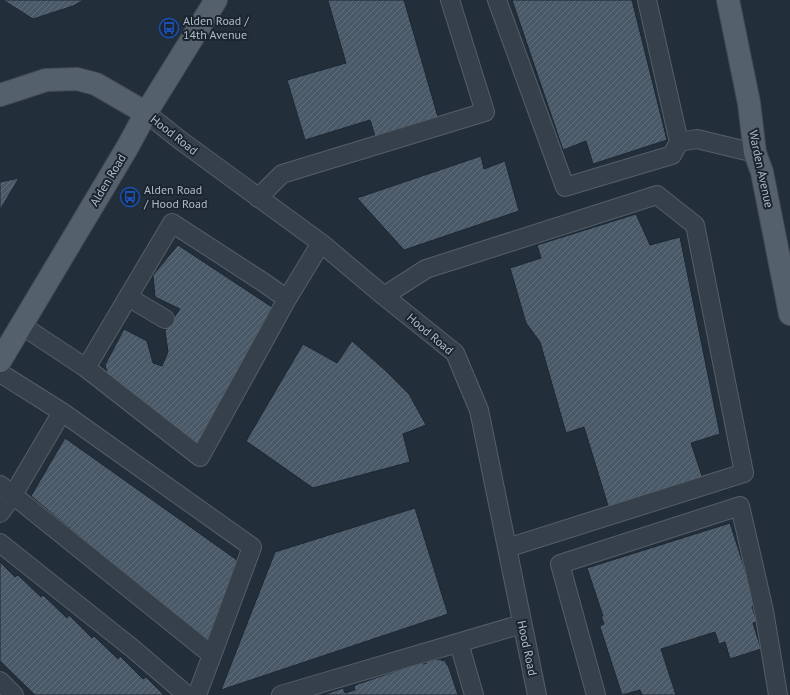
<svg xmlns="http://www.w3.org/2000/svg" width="790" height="695" font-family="'PT Sans',sans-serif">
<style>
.building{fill:url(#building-hatch);stroke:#1d2732}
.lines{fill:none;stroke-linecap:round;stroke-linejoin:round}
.minor-casing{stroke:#545e69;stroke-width:20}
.major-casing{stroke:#424c57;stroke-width:24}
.minor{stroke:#36404b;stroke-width:18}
.major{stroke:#54606b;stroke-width:22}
.labels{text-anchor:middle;stroke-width:4;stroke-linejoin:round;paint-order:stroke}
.poi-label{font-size:12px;fill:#b1bbc7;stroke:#1b2530;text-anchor:start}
.street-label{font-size:12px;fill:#b1bbc7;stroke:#1b2530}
</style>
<defs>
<pattern id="building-hatch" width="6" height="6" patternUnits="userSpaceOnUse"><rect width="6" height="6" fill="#4a5967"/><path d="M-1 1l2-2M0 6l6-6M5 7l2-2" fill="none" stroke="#626f7b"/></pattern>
</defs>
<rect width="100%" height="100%" fill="#222f3b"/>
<!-- building -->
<path class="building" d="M3,0H84L73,6L33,19Z
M329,0H404L438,117L375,136L370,120L305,140L287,80L346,63L328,1Z
M512,0H632L667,140L593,164L586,141L563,150Z
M481,156L484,169L505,161L519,211L404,250L357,198Z
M19,178L0,210V182Z
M636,214L650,245L680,237L720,434L691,443L703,479L609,509L584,427L566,433L540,342L526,323L510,268L541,258L537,245Z
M178,245L275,309L198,446L110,382L105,365L124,329L147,341L153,363L162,366L168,352L165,331L180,309L155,297L153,275Z
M352,341L386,371L409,394L426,425L403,434L410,462L313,488L246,441L303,344L337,363Z
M65,438L237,560L208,643L31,496Z
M415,508L448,614L221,690L275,552Z
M730,523L756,604L752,606L757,622L753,623L761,649L730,659L725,642L719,644L715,632L661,649L676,695H642L640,690L622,695L600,627V626L604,624L601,616H603L587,568Z
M0,562L15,577L18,575L41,597L43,595L67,618L69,615L92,638L94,636L118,659L120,656L143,679L146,677L164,695H35L0,661Z
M436,659L437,660L441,659L442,661L445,660L447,665H448L458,695H323L343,688L345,693L355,690L354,686L358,684L423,662V664L427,663V662Z"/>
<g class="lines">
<!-- minor casing -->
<g class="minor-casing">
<path id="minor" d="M497,0L565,187L672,155L679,142L647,0
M146,113L180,140L321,243L384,296L455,353L479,410L537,695
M679,142L697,139L755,153
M258,198L282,174L485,112L450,0
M384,296L426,269L657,195L695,225L744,473L507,548
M128,297L165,319
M287,299L263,282L172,223L86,368L200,457L287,299L321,243
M21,325L86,368
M0,373L62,412L13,495L212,655L197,695
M62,412L252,547L212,655
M0,485L13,495L0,513
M0,543L132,648L187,695
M459,643L474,695
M0,681L14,695
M281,695L522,624
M596,695L560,564L740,506L764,611L778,695"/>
</g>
<!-- major casing -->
<g class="major-casing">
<path id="major" d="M728,0L749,103L755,153L762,172L790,314
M0,95L46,80L77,79L96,84L146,113
M0,361L127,148L146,113L216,0"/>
</g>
<!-- minor -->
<use href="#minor" class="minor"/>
<!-- major -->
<use href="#major" class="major"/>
</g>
<!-- icons -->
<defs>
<g id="bus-ring" transform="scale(1)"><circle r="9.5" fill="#1b2530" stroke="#1a4fb4" stroke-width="1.5"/><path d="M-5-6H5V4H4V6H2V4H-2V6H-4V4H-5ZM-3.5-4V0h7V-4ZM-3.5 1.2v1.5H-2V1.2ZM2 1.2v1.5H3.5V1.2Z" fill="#1a4fb4"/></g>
</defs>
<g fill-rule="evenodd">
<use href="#bus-ring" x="169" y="28"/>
<use href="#bus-ring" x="130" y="197"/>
</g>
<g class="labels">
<!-- poi labels -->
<g class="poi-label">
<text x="183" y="25">Alden Road /<tspan x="183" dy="14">14th Avenue</tspan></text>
<text x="144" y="194">Alden Road<tspan x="144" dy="14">/ Hood Road</tspan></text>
</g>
<!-- street labels -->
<g class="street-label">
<text transform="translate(174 135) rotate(38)" y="4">Hood Road</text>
<text transform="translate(761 169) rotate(78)" y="4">Warden Avenue</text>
<text transform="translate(108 180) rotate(-59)" y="4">Alden Road</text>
<text transform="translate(430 334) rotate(40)" y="4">Hood Road</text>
<text transform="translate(527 648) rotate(78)" y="4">Hood Road</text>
</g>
</g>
</svg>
